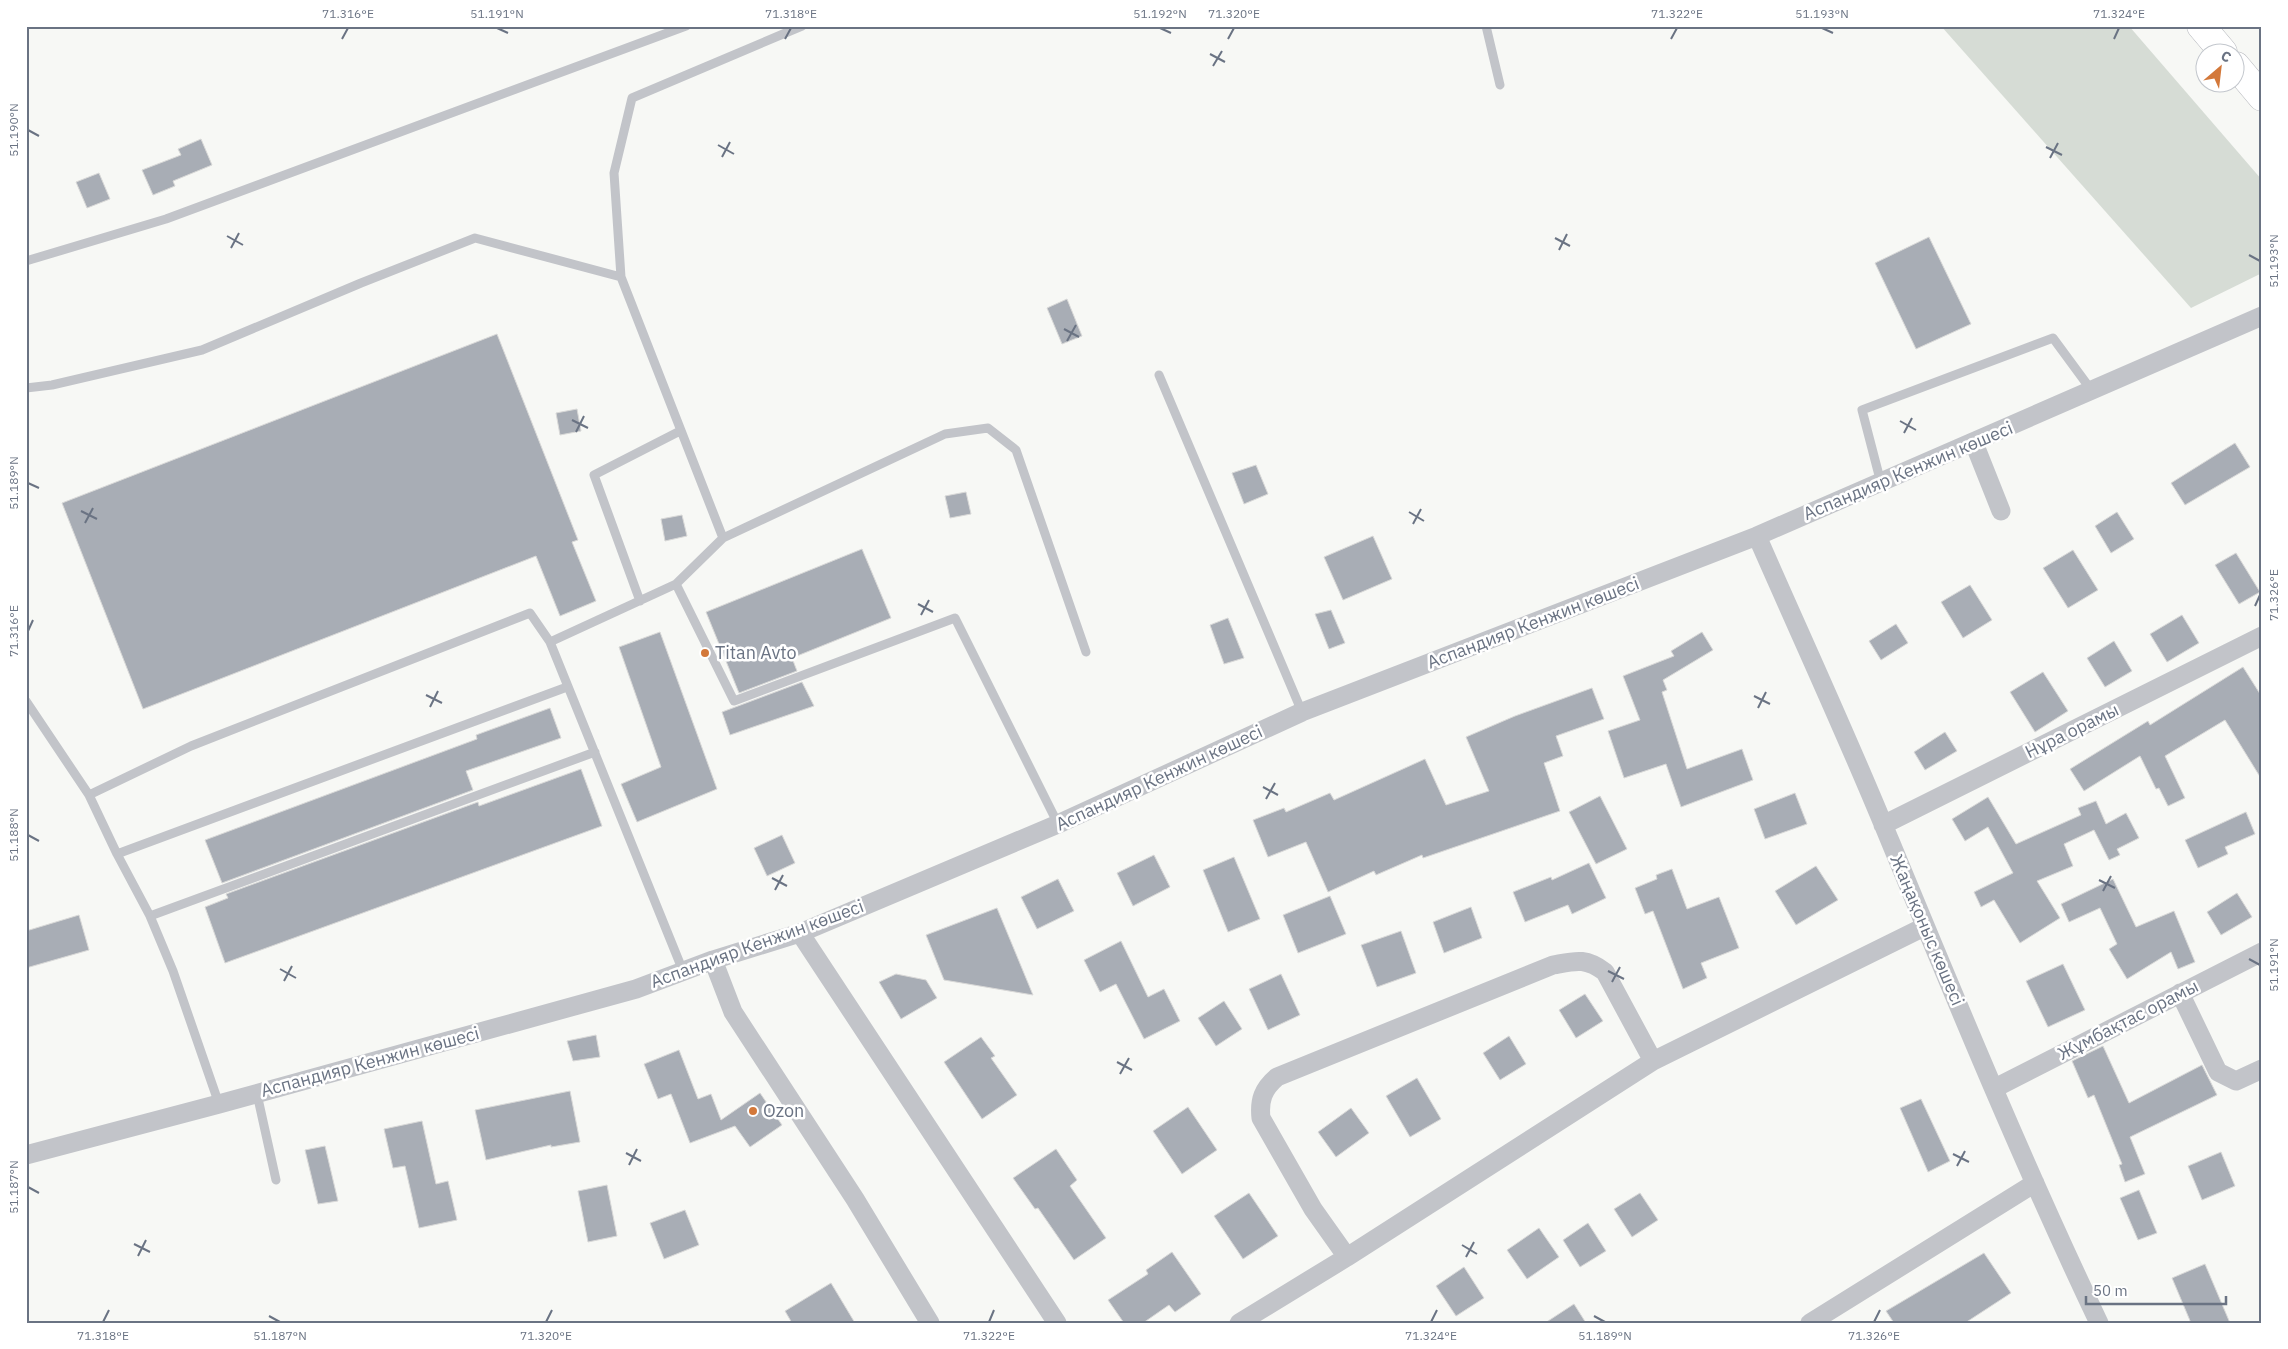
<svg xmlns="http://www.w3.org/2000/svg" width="2288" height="1349" font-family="'IBM Plex Sans',sans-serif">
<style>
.green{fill:#d6dcd5}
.building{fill:#a8adb5;stroke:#d9d9d8}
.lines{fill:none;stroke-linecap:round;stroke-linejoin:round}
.primary-casing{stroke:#b4b6bb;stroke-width:29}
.service{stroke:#c2c4c9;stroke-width:9}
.minor{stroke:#c2c4c9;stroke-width:19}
.primary{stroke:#fff;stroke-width:28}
.ticks{fill:none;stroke:#6a7383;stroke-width:2}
.poi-dot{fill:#d3783a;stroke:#fff;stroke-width:2}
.labels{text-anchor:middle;stroke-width:5;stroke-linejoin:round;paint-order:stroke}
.street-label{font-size:18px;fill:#6a7383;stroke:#fff}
.poi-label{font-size:18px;fill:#6a7383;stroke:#fff;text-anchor:start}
.neatline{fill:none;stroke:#6a7383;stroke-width:2}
.ticks-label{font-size:12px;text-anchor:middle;fill:#6a7383}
</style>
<rect width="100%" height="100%" fill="#f7f8f5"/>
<!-- green -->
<path class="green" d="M1941,26H2129L2262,180V273L2191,308Z"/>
<!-- building -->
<path class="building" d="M201,139L212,165L173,181L175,186L153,195L142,170L181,155L178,149Z
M99,173L110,199L87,208L76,182Z
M1929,237L1971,324L1916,349L1875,263Z
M1067,299L1082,336L1062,344L1047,308Z
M497,334L578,540L572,542L596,601L560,616L536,556L143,709L62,503Z
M577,409L581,431L560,435L556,413Z
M2235,443L2250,467L2185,505L2171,483Z
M1256,465L1268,494L1244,504L1232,473Z
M966,492L971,514L950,518L945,496Z
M2117,512L2134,539L2111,553L2095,526Z
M682,515L687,536L665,541L661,519Z
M1373,536L1392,579L1343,600L1324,557Z
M862,549L891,618L792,658L797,671L739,693L706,612Z
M2073,550L2098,590L2068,608L2043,568Z
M2236,553L2260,592L2239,604L2215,565Z
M1970,585L1992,620L1963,638L1941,602Z
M1331,610L1345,643L1329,649L1315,614Z
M2182,615L2199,643L2167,662L2150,634Z
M1228,618L1244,658L1224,664L1210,625Z
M1896,624L1908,643L1881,660L1869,641Z
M660,632L717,789L637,822L621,784L661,767L619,647Z
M1702,632L1713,650L1663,680L1667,690L1662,692L1687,769L1742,749L1753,780L1681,807L1666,764L1624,778L1608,731L1640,720L1623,676L1674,656L1671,651Z
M2114,641L2132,671L2105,687L2087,658Z
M2243,667L2262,697V780L2225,720L2165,756L2185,798L2168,806L2159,788L2156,789L2140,756L2084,791L2070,769L2148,721L2150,725Z
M2043,672L2068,711L2035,732L2010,692Z
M802,682L814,706L730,735L722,712Z
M1592,688L1604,719L1556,736L1563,756L1544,763L1560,811L1423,858L1422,855L1376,875L1374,871L1328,892L1306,842L1268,857L1253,820L1284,808L1286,812L1330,793L1334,800L1425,759L1446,805L1489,791L1466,737L1515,716Z
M550,708L561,738L466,771L473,790L222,883L205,840L477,739L476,735Z
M1945,732L1957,751L1925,770L1914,752Z
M581,769L602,826L225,963L205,907L228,898L226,894L478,802L479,806Z
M1795,793L1807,824L1765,839L1754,809Z
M1600,796L1627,849L1596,864L1569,812Z
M1988,797L2016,844L2081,815L2078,808L2096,801L2106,824L2126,813L2139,838L2117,849L2120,855L2109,860L2094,830L2064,844L2073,866L2037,881L2060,918L2020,943L1994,900L1981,907L1974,892L2013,873L1988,827L1965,841L1952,819Z
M2246,812L2255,834L2225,847L2228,854L2198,868L2185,840Z
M782,835L795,863L767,876L754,848Z
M1154,855L1170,887L1133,906L1117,873Z
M1234,857L1260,919L1228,932L1203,870Z
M1589,863L1606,898L1572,914L1568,905L1525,922L1513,892L1551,877L1552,880Z
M1816,866L1838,900L1796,925L1775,891Z
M1672,869L1687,909L1719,897L1739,948L1701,963L1707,978L1683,989L1653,911L1645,914L1635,888L1657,879L1656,875Z
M1058,879L1074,911L1037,929L1021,897Z
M2113,879L2136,927L2174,911L2195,962L2178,969L2171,952L2127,979L2109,949L2117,944L2100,908L2069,922L2061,904Z
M2237,893L2252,917L2221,935L2207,912Z
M1330,896L1346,934L1298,953L1283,915Z
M1471,907L1482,938L1444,953L1433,922Z
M997,908L1033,995L944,980L926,935Z
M79,915L89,950L26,968V931Z
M1401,931L1416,973L1377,987L1361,945Z
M1121,941L1148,997L1164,989L1180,1021L1144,1039L1116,984L1100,992L1084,960Z
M2063,964L2085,1010L2048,1027L2026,981Z
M896,974L926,980L937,998L901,1019L879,982Z
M1281,974L1300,1015L1268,1030L1249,989Z
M1585,994L1603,1021L1576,1038L1559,1010Z
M1224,1001L1242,1029L1216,1046L1198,1018Z
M596,1035L600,1057L573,1061L567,1041Z
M1509,1036L1526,1064L1500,1080L1483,1053Z
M981,1037L995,1056L991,1058L1017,1095L982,1119L944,1062Z
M2103,1046L2129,1103L2202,1065L2217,1095L2130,1137L2145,1174L2125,1182L2119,1165L2122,1164L2094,1095L2088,1098L2072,1061Z
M679,1050L698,1099L711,1094L721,1120L760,1093L782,1125L750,1147L735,1126L690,1143L671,1094L658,1099L644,1064Z
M1417,1078L1441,1119L1410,1137L1386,1096Z
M570,1091L580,1142L551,1147V1145L486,1160L475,1110Z
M1921,1099L1950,1161L1928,1172L1900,1108Z
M1188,1107L1217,1150L1182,1174L1153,1131Z
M1351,1108L1369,1133L1336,1157L1318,1132Z
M422,1121L436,1184L448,1181L457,1220L419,1228L405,1166L393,1168L384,1129Z
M325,1146L338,1201L318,1204L305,1150Z
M1056,1149L1077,1180L1070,1186L1106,1238L1074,1260L1038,1208L1035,1209L1013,1178Z
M2221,1152L2235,1186L2202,1200L2188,1166Z
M607,1185L617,1236L588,1242L578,1191Z
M2139,1190L2157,1233L2138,1240L2120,1198Z
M1249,1193L1278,1236L1243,1259L1214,1216Z
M1640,1193L1658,1220L1632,1237L1614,1209Z
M685,1210L699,1245L664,1259L650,1223Z
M1588,1223L1606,1251L1580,1267L1563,1240Z
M1539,1228L1559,1257L1527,1279L1507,1250Z
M1172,1252L1201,1294L1175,1312L1169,1305L1143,1323H1124L1108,1300L1148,1274L1146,1270Z
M1984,1253L2011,1293L1965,1323H1894L1886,1311Z
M2205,1264L2230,1323H2191L2172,1278Z
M1464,1267L1484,1298L1456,1316L1436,1286Z
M831,1283L855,1323H792L785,1311Z
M1574,1304L1586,1323H1545Z"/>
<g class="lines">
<!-- primary casing -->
<g class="primary-casing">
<path id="primary" d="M2201,26L2223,52
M2236,66L2262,97"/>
</g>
<!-- service -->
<path class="service" d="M1486,26L1500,85
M26,261L166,219L686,26
M1159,375L1302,712
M26,388L52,385L202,350L361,283L475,238L621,277
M1881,483L1862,410L2053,338L2092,391
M723,538L945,434L988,428L1016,450L1086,652
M676,584L723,538L621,277L614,173L632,98L802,26
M640,601L594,475L680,431
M550,642L683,971
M26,701L89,795
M117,854L567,687
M150,916L595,752
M257,1094L276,1180
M219,1104L173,971L150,916L117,854L89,795L191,746L530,613L550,642L676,584L734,701L955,618L1058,824"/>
<!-- minor -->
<path class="minor" d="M1974,443L2001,511
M1757,536C1799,632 1843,727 1883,824C1952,991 2021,1159 2099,1323
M1883,825L2262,636
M800,933L1057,1323
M713,960L733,1012L855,1199L930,1323
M2180,993L2218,1072L2236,1081L2262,1069
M1995,1088L2262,952
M26,1155L219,1104L636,989L713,960L800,933L1058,824L1302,712L1757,536L2262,316
M1347,1257L1653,1061
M1239,1323L1347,1257L1313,1209L1261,1118C1259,1100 1263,1089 1277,1077L1553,965C1575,961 1585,957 1605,972L1653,1061L1924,927
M1810,1323L2035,1183"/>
<!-- primary -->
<use href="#primary" class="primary"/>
</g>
<!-- ticks -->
<path class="ticks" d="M497,28L508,33M1160,28L1171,33M1822,28L1833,33M342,39L348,28M785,39L791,28M1228,39L1234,28M1671,39L1677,28M2114,39L2119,28M1210,54L1225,62M1213,66L1222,51M28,130L39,136M718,145L734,154M2046,147L2062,155M722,157L730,142M2050,158L2058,143M227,236L243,245M1555,238L1570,246M231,248L239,233M1559,250L1567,234M2249,255L2260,261M1064,329L1079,337M1067,341L1076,325M572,420L588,428M1900,421L1916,430M576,432L584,416M1904,433L1912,418M28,483L39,488M81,511L97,519M1409,512L1424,521M85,523L93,508M1413,524L1421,509M918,604L933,612M2255,606L2260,595M921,615L929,600M28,631L33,620M426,695L442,703M1754,696L1770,704M430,707L438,691M1758,708L1766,692M1263,787L1278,795M1266,799L1275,783M28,835L39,841M772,878L787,886M2099,880L2115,888M775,890L783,875M2103,891L2111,876M2249,959L2260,965M280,969L296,978M1608,971L1624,979M284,981L292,966M1612,982L1620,967M1117,1062L1132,1070M1120,1074L1129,1058M626,1153L641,1161M1953,1154L1969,1162M629,1165L637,1149M1957,1166L1965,1151M28,1187L39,1193M134,1244L150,1252M1462,1245L1477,1254M138,1256L146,1240M1466,1257L1474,1242M269,1316L280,1322M1594,1316L1605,1322M103,1322L109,1310M546,1322L552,1310M989,1322L994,1310M1431,1322L1437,1310M1874,1322L1880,1310"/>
<!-- markers -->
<g class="poi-dot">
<circle cx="705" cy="653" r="5"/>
<circle cx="753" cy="1111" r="5"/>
</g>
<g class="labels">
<!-- street labels -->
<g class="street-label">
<text transform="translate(1908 471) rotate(-23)" y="6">Аспандияр Кенжин көшесі</text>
<text transform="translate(1533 623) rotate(-21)" y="6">Аспандияр Кенжин көшесі</text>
<text transform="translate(2072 731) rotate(-26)" y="6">Нұра орамы</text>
<text transform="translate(1159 778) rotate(-25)" y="6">Аспандияр Кенжин көшесі</text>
<text transform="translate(1927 930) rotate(67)" y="6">Жаңақоныс көшесі</text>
<text transform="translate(757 944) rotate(-20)" y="6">Аспандияр Кенжин көшесі</text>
<text transform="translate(2128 1020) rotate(-27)" y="6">Жұмбақтас орамы</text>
<text transform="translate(370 1062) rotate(-15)" y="6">Аспандияр Кенжин көшесі</text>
</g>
<!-- poi labels -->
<g class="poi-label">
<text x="715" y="659">Titan Avto</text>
<text x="763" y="1117">Ozon</text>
</g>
</g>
<!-- border -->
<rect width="2288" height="1349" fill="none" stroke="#ffffff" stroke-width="55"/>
<!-- north arrow -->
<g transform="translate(2220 68) rotate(28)"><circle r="24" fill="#ffffff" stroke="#c3c7cd"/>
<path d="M0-4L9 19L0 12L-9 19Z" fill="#d3783a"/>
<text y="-8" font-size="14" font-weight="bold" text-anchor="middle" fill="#6a7383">С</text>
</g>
<!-- scale -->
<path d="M2086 1296v8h140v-8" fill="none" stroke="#6a7383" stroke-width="2.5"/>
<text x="2093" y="1296" font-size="15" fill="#6a7383" stroke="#ffffff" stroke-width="4" paint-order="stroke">50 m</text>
<rect x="28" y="28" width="2232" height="1294" class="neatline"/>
<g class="ticks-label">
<text x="348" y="18">71.316°E</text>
<text x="497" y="18">51.191°N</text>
<text x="791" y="18">71.318°E</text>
<text x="1160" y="18">51.192°N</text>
<text x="1234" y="18">71.320°E</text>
<text x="1677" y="18">71.322°E</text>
<text x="1822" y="18">51.193°N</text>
<text x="2119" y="18">71.324°E</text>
<text transform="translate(14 130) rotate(-90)" y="4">51.190°N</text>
<text transform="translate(2274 261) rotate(-90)" y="4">51.193°N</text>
<text transform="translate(14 483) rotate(-90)" y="4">51.189°N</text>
<text transform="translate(2274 595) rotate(-90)" y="4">71.326°E</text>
<text transform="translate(14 631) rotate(-90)" y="4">71.316°E</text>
<text transform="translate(14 835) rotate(-90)" y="4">51.188°N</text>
<text transform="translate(2274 965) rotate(-90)" y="4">51.191°N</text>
<text transform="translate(14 1187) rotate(-90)" y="4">51.187°N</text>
<text x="103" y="1340">71.318°E</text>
<text x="280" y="1340">51.187°N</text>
<text x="546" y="1340">71.320°E</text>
<text x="989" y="1340">71.322°E</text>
<text x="1431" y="1340">71.324°E</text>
<text x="1605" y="1340">51.189°N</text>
<text x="1874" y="1340">71.326°E</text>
</g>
</svg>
